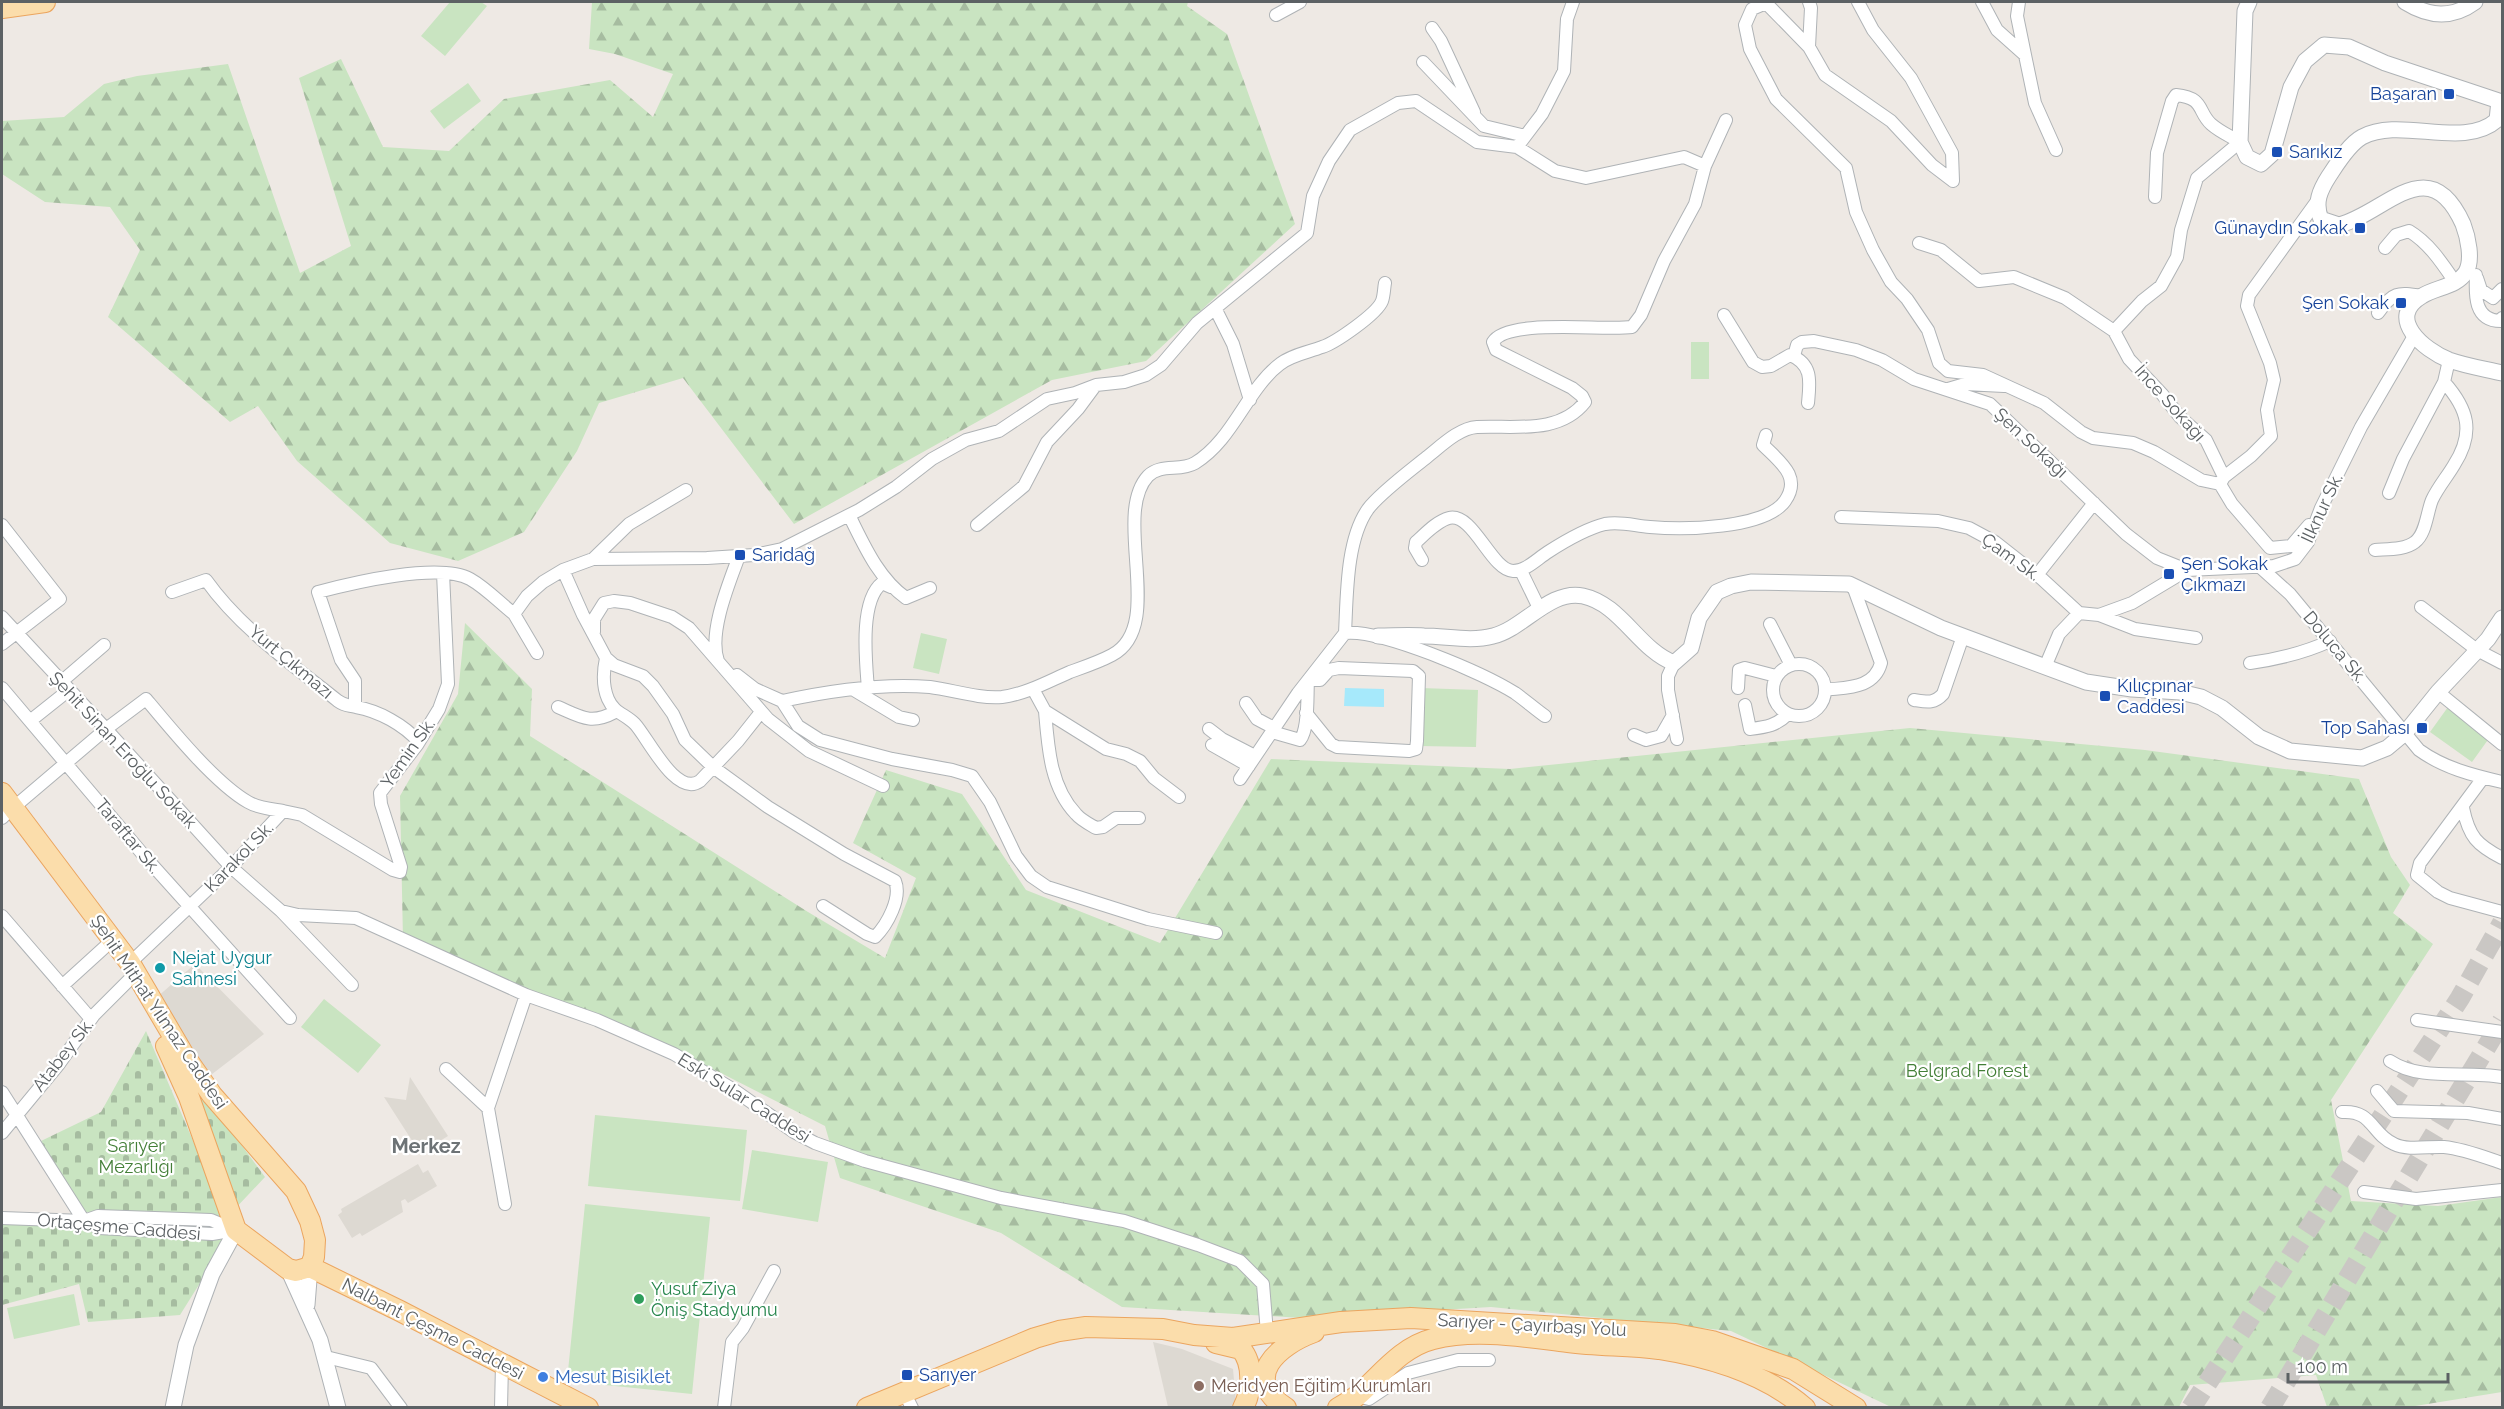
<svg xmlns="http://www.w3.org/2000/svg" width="2504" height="1409" font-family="Raleway,sans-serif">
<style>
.education{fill:#ddd9d2}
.forest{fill:url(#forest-firs)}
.cemetery{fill:url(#cemetery-stones)}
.garden{fill:#c9e4c1}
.water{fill:#a6e9fb}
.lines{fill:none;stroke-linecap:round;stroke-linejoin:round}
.primary-tunnel{stroke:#cac7c4;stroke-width:20;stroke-dasharray:20 10;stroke-linecap:butt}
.minor-casing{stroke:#afb3b6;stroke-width:14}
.tertiary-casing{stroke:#afb3b6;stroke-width:17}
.primary-casing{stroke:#eba55f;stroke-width:22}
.minor{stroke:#fff;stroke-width:12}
.tertiary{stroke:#fff;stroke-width:15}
.primary{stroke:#fbddab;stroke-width:20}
.transit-dot{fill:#1a4fb4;stroke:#fff;stroke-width:2}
.culture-dot{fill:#0f9aa8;stroke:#fff;stroke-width:2}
.leisure-dot{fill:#2e9e5b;stroke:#fff;stroke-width:2}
.shop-dot{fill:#3f7fe0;stroke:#fff;stroke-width:2}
.education-dot{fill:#8d6e63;stroke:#fff;stroke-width:2}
.labels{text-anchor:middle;stroke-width:4.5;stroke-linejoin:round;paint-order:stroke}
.transit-label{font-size:18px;fill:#164399;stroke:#fff;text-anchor:start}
.street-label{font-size:18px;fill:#5c6164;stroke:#fff}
.culture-label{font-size:18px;fill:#0d838f;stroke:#fff;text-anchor:start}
.park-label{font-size:18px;fill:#437f37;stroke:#fff}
.leisure-label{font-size:18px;fill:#27864d;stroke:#fff;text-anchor:start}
.shop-label{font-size:18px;fill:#366cbe;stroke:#fff;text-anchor:start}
.education-label{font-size:18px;fill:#785e54;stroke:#fff;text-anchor:start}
.neighbourhood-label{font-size:20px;font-weight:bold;fill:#6d7376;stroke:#fff}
</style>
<defs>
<pattern id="forest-firs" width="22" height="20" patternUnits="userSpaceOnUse" patternTransform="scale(1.5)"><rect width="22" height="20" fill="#c9e4c1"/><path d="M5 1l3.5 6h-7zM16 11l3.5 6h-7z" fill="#a6bca0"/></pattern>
<pattern id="cemetery-stones" width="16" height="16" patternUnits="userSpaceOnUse" patternTransform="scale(1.5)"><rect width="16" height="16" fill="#c9e4c1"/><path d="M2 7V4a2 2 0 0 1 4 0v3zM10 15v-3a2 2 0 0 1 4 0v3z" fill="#a6bca0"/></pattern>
</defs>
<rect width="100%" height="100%" fill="#eee9e4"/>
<!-- education -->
<path class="education" d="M195,964L264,1034L207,1078L156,998Z
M410,1077L448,1136L420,1153L384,1097L406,1100Z
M418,1164L423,1173L428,1170L437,1186L408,1203L405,1199L401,1201L403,1212L362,1236L360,1233L352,1238L338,1215L342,1212L341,1209Z
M1153,1342L1182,1349L1233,1369L1236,1403L1232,1407H1168Z"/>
<!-- forest -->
<path class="forest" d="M592,2H1188L1187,6L1227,34L1295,224L1146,361L1052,380L794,524L683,378L599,403L577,451L524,532L458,561L390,543L297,461L258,406L230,422L108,317L140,250L110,207L45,202L2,174V121L64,117L104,84L137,76L228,64L300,273L351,246L299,78L341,59L383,147L449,151L504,99L610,80L653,117L673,74L615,54L589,49Z
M465,623L532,689L530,736L808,912L885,958L916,878L853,843L886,770L962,794L1026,890L1160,943L1271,759L1510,769L1910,728L2145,750L2359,779L2391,857L2410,885L2393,913L2433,944L2331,1100L2351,1201L2438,1206L2502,1197V1392L2409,1407H2327L2316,1375L2190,1385L2179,1407H1891L1731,1331L1491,1307L1302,1318L1122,1307L1001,1233L840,1178L825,1126L719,1072L403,940L400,796L458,694Z"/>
<!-- cemetery -->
<path class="cemetery" d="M146,1031L227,1220L215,1216L84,1212L41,1141L101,1112Z
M184,1067L265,1177L232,1212Z
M2,1222L111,1232L230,1235L180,1315L88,1322L79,1284L2,1305Z"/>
<!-- garden -->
<path class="garden" d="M450,2H481L487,6L445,56L421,36Z
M468,83L481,101L444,129L430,111Z
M1691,342H1709V379H1691Z
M921,633L947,639L939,674L913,668Z
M1421,688L1478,690L1476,747L1419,746Z
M2448,707L2490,737L2472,762L2430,732Z
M324,999L381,1045L358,1073L301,1027Z
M595,1115L747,1130L740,1201L588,1186Z
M752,1150L828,1162L818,1222L742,1209Z
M585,1204L710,1217L692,1394L567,1381Z
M74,1294L80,1325L14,1339L7,1308Z"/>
<!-- water -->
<path class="water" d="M1345,688L1384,689V707L1344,706Z"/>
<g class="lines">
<!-- primary-tunnel -->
<path class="primary-tunnel" d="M2191,1408L2460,998L2502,923
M2270,1408L2502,1021"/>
<!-- minor casing -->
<g class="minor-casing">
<path id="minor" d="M1809,2L1811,8L1809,47L1825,75L1891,121L1932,165L1953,181
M1858,2L1873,30L1911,78L1952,153L1953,181
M1982,2L1997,30L2025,55L2017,16L2019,2
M1276,15L1300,2
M1432,28L1441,41L1474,112
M1809,47L1766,3L1752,9L1745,25L1750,49L1776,99L1846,168L1856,212L1873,250L1891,282L1907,299L1928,330L1939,363L1948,371L1983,375L2044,403L2081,432L2093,438L2133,443L2154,452L2201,480L2220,484
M2025,55L2035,103L2056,150
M1423,62L1484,126L1525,136
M1517,147L1542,114L1564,71L1567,19L1573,2
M1919,243L1941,250L1979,281L2014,277L2065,298L2114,331L2142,301L2161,286L2177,257L2181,230L2197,178L2240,142C2230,136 2220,132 2211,124C2197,111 2205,98 2176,95L2172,101L2157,153L2155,197
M2385,248L2396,235L2409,231C2429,243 2442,263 2455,282
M2476,275C2475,295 2474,321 2501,321L2502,318
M2477,278L2481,290L2493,298L2502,289
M1215,308L1233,344L1250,400
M2378,313C2393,292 2397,292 2422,296
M1724,315L1753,362L1762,367L1771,366L1790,355C1813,364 1810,382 1808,403
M2114,331L2129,359L2162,394L2180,417L2206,440L2224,477
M1794,356L1797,345L1802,342L1814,341L1856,350L1882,360L1914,379L1990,404L2126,534L2157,558L2187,570
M1948,389L1965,384L2004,386
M2220,484L2224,477L2251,456L2271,436L2267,410L2274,380L2270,363L2247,306L2249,295L2317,201
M2220,484L2232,504L2270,548L2291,546L2309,525
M2389,493L2403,459L2444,382L2449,360
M849,515C864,545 878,578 906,598L930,588
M1841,517L1938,521L1969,528L1995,542L2042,579L2079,613L2099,615L2135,629L2196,638
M2,525L60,599L2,644
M977,525L1024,486L1047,442L1078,409L1095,386
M2375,550C2387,549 2405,550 2415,542C2426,534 2427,512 2432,500C2438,487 2447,477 2454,465C2475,432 2468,409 2444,382
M593,559L629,524L686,490
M1422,560L1415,548L1416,542C1425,534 1437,521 1449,518C1473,512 1491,570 1513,571C1526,571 1537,559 1548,552C1565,541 1585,529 1605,524C1621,521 1635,526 1650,527C1683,530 1765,529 1785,501C1802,477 1780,462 1763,445L1766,435
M2260,567L2290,594L2419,750C2444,768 2472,775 2502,782
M563,570L583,615L606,658L614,665L643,676L653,686L673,714L685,740L713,767L768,807L844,854L895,881C902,898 887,925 875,937L867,934L823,906
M1521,571L1540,610
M2037,575L2094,503
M172,592L206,580C240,628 293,665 338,701C345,706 348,705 356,707C379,711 404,725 419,742
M2421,607L2477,650L2502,663
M514,614L537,653
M2099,615L2132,603L2187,570L2274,566L2295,559L2308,542L2321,508L2361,427L2414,336
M2,617L106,729L231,867L281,911L298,915L356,918L526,995L597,1020L674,1054L734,1090L794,1132L815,1143L865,1161L1001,1198L1124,1221L1198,1245L1240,1261L1263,1284L1267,1333
M1770,624L1791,665
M594,632V619L604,603L614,601L630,603L672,617L689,628L768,719L809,751L883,786
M1345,633C1347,596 1346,540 1368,509C1380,493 1411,470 1427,457C1441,446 1459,428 1477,427C1513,425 1559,435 1585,402L1582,396L1572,388L1496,350L1493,342C1507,318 1604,331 1632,327L1641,315L1664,261L1695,204L1705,166L1726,120
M606,658C603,672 602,685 608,699C614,713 625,714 635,724C648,738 676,798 700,781L738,741L761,712
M718,661C708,633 729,583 739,556
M1674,663L1668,676V690L1677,739
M2250,663C2279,659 2304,653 2330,641
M1773 690a26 26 0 1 1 52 0a26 26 0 1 1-52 0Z
M2045,667L2059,634L2079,613
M737,675L755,689L782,701
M61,682L104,645
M2,688L146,858L290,1018
M1738,688L1739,670L1745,668L1776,676
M868,689C866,662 859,601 882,583L891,587
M1033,689L1045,711L1106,749L1126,754L1140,761L1154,778L1179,797
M854,690L899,717L913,720
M1825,690C1847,687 1874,689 1881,663L1853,586
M2438,692L2502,744
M1914,700C1927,702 1934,704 1943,694L1963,636
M782,701C828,691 883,683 930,687C953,690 979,699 1002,697C1026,694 1049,681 1070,672C1084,667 1099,662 1112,655C1167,626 1111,516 1148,476C1161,463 1180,472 1195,463C1233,440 1247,389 1280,364C1291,355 1309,352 1322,347C1335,343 1377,314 1382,301C1384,296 1384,288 1385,283
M782,701L798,726L820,740L892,759L952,770L972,776L990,802L1016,856L1031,876L1047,887L1148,919L1216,933
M1246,703L1257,719L1274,728
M1745,705L1750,729C1766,727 1776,726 1788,714
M355,706V681L341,660L318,592C352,583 439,562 470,579C486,588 500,603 514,614L527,596L543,582L563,570L593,559L707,558L754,555L782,549L859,510L896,487L932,459L966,440L999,431L1047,399L1075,393L1096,385L1124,382L1146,375L1161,365L1197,323L1307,233L1313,196L1329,161L1350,130L1398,103L1416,101L1477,142L1517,147L1555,171L1586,178L1684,157L1705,166
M558,707C581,717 591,725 615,712
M1045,711C1048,746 1050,787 1076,814C1081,820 1089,824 1096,828L1103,827L1116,818H1139
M30,721L69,690
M1209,729L1222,739L1255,756
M1272,732L1300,740C1309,729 1307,696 1308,680H1320L1329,670L1339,668L1413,671L1419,676L1417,741L1416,749L1409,751L1337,747L1331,744L1306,713
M1634,735L1646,740L1661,736L1673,715
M1212,745L1249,766
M2483,778L2420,863L2417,875L2438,892L2450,898L2502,912
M1240,779L1298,693L1345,633C1381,629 1483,673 1515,693C1525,700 1535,709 1545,716
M13,808L106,729L146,699C171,729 215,783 248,802C258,808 271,809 283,811L231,867L130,963
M2463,808C2469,837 2477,845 2502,858
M283,811L302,815L393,870L400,872L401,867L381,804L380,793L417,745L439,709L448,684L443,573
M2,818L5,815
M281,911L352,985
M2,916L91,1019
M62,986L106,946
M2417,1020L2502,1032
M2390,1061C2422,1082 2465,1070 2502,1077
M446,1069L488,1108
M2377,1091L2394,1111L2468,1113L2502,1119
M2,1092L84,1221
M2342,1112C2373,1110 2371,1134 2394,1144C2408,1151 2429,1146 2444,1147C2464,1149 2484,1157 2502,1163
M2,1133L59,1064L94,1015L129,980
M2364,1192L2416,1199L2502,1190
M505,1204L488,1108L526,995
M2,1218L84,1221L99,1228L212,1234L236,1230
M84,1221L98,1216L211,1220L235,1230
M326,1357L371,1368L401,1408
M904,1392L912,1408
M1357,1396L1369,1399L1408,1373L1458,1360H1489
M501,1408L502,1364
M724,1408L732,1342L743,1328L774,1271"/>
</g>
<!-- tertiary casing -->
<g class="tertiary-casing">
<path id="tertiary" d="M2249,2L2245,11L2240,142L2247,157L2261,164L2272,154L2291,87L2305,61L2324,45L2349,47L2385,63L2499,101L2497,120C2463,150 2401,116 2362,137C2349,144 2337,164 2329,176C2320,190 2314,203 2321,219L2339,225C2385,214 2429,148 2463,224C2468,237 2473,260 2466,272C2457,287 2436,287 2422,296C2385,318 2424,350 2449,360C2466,366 2485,369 2502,373
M2405,2C2429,17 2452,19 2475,2
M1378,636C1393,636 1409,635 1424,636C1446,636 1471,642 1493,636C1523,629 1550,589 1583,596C1621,604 1639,650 1674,663L1691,648L1699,618L1717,592L1731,586L1751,582L1849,584L1941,628L2086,682L2132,689L2180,692L2201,697L2222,708L2259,737L2290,751L2362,758L2387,748L2405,733L2438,692L2488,639L2502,618
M288,1269L320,1340L338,1408
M307,1305L310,1267
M173,1408L186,1345L212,1274L236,1230"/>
</g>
<!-- primary casing -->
<g class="primary-casing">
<path id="primary" d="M2,8L45,2
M2,793L130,963L184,1055L212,1095L296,1191L310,1221L315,1240L314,1257L310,1267
M166,1046L189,1097L236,1230L288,1269L296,1271L310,1267
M310,1267L400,1311L588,1408
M1216,1343L1241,1349C1254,1364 1252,1391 1243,1408
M867,1408L1035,1338L1059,1331L1086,1327L1163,1329L1194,1335L1233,1338L1341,1322L1411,1318L1675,1334L1712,1341L1793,1369L1856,1408
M1286,1408C1240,1378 1278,1345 1314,1332
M1338,1408C1345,1404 1352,1400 1358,1395C1381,1375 1401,1347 1433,1339C1476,1328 1525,1337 1568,1342C1598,1346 1629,1345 1659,1349C1709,1357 1766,1374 1805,1408"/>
</g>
<!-- minor -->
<use href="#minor" class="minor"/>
<!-- tertiary -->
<use href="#tertiary" class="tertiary"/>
<!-- primary -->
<use href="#primary" class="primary"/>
</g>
<!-- markers -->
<g class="transit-dot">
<rect x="2443" y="88" width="12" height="12" rx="3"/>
<rect x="2271" y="146" width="12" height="12" rx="3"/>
<rect x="2354" y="222" width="12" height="12" rx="3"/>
<rect x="2395" y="297" width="12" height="12" rx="3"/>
<rect x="734" y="549" width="12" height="12" rx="3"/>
<rect x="2163" y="568" width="12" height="12" rx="3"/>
<rect x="2099" y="690" width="12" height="12" rx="3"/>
<rect x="2416" y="722" width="12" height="12" rx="3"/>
<rect x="901" y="1369" width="12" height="12" rx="3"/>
</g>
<circle class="culture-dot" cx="160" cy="968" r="6"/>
<circle class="leisure-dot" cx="639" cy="1299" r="6"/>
<circle class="shop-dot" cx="543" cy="1377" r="6"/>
<circle class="education-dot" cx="1199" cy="1386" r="6"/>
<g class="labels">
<!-- transit labels -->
<g class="transit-label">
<text x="2437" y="100" text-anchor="end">Başaran</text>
<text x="2289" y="158">Sarıkız</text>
<text x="2348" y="234" text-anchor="end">Günaydın Sokak</text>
<text x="2389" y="309" text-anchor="end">Şen Sokak</text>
<text x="752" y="561">Saridağ</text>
<text x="2181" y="570">Şen Sokak<tspan x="2181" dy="21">Çıkmazı</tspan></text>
<text x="2117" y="692">Kılıçpınar<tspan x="2117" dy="21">Caddesi</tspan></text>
<text x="2410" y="734" text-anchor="end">Top Sahası</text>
<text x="919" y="1381">Sarıyer</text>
</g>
<!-- street labels -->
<g class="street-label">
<text transform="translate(2170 403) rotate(48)" y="6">İnce Sokağı</text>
<text transform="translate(2031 443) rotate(43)" y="6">Şen Sokağı</text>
<text transform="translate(2322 508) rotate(-65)" y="6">İlknur Sk.</text>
<text transform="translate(2011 557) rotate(36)" y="6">Çam Sk.</text>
<text transform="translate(2335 647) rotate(50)" y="6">Doluca Sk.</text>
<text transform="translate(291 662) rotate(40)" y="6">Yurt Çıkmazı</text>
<text transform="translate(123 750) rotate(47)" y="6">Şehit Sinan Eroğlu Sokak</text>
<text transform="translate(408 753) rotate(-55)" y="6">Yemin Sk.</text>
<text transform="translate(128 836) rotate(50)" y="6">Taraftar Sk.</text>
<text transform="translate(239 857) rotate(-46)" y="6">Karakol Sk.</text>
<text transform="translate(159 1012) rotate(56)" y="6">Şehit Mithat Yılmaz Caddesi</text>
<text transform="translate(63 1055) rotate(-52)" y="6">Atabey Sk.</text>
<text transform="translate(744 1098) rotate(32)" y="6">Eski Sular Caddesi</text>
<text transform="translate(119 1227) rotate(5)" y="6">Ortaçeşme Caddesi</text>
<text transform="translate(1532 1325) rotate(3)" y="6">Sarıyer - Çayırbaşı Yolu</text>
<text transform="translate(433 1329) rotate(27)" y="6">Nalbant Çeşme Caddesi</text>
</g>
<!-- culture labels -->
<g class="culture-label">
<text x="172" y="964">Nejat Uygur<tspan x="172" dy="21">Sahnesi</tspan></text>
</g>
<!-- park labels -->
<g class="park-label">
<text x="1967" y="1077">Belgrad Forest</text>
<text x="136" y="1152">Sarıyer<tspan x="136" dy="21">Mezarlığı</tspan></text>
</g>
<!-- leisure labels -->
<g class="leisure-label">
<text x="651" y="1295">Yusuf Ziya<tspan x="651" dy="21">Öniş Stadyumu</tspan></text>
</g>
<!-- shop labels -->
<g class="shop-label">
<text x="555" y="1383">Mesut Bisiklet</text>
</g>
<!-- education labels -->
<g class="education-label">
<text x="1211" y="1392">Meridyen Eğitim Kurumları</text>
</g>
<!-- neighbourhood labels -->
<g class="neighbourhood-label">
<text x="426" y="1153">Merkez</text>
</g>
</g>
<!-- border -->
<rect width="2504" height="1409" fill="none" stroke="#5c6164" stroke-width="6"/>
<!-- scale -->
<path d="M2288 1373v9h160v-9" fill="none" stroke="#5c6164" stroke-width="3"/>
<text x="2297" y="1373" font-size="18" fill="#5c6164" stroke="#ffffff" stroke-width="4.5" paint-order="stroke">100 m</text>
</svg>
